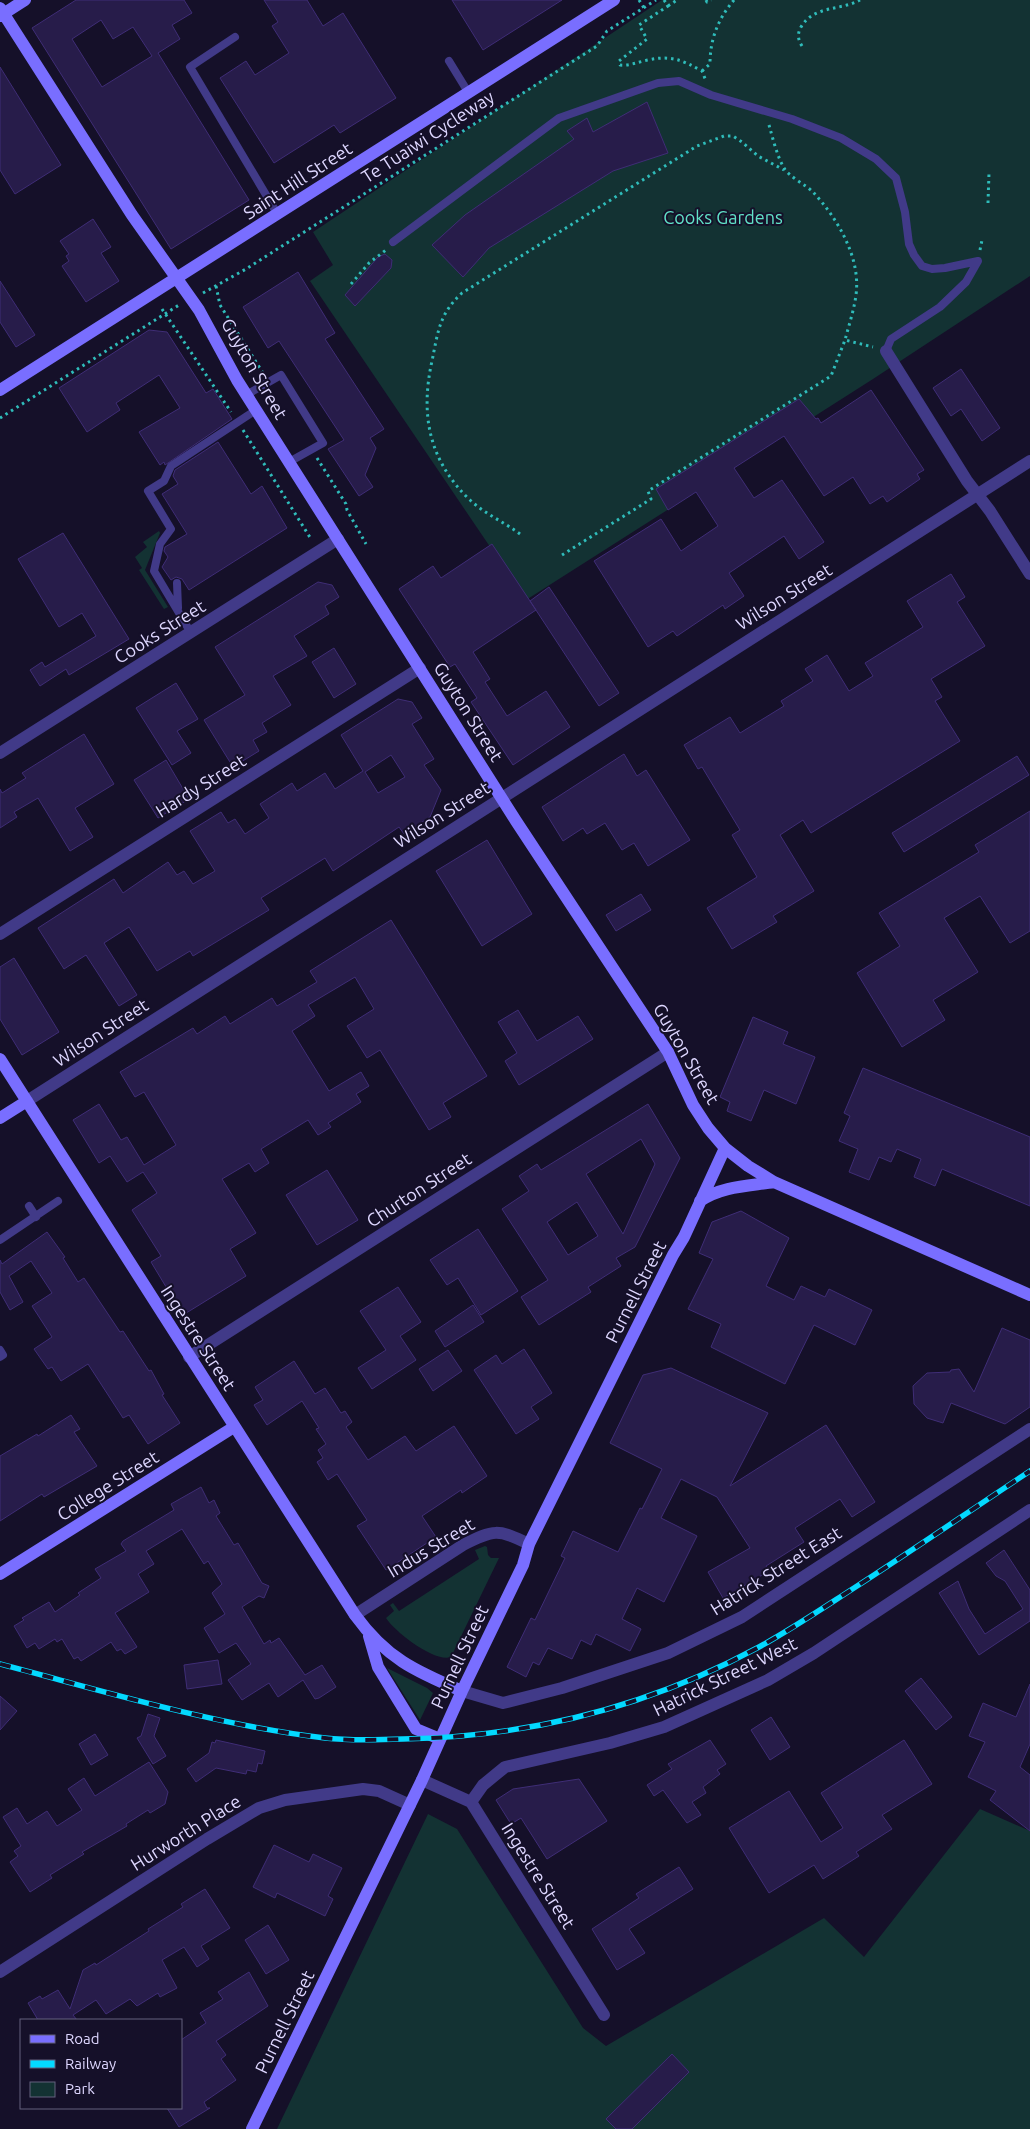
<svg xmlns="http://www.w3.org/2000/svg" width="1030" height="2129" font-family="Ubuntu,sans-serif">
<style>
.green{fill:#133233}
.building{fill:#271c4a;stroke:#3f2d76;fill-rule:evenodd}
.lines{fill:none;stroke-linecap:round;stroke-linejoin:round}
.path{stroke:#2fbcba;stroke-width:3;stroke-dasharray:2.5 4;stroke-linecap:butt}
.lane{stroke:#413a88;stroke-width:8}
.street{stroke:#413a88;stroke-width:12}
.secondary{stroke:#796eff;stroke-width:12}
.rail-casing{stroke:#03d9ff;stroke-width:5.5}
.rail{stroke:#151029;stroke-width:4;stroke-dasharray:11;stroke-linecap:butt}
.labels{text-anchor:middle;stroke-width:4;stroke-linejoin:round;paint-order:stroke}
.street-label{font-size:18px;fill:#ded7ff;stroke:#151029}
.park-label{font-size:18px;fill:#61e2c8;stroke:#151029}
</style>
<rect width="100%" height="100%" fill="#151029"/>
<!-- green -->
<path class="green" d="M662,0H1030V276L873,379L526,600L310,281L333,265L313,232Z
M159,531L160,533L145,570L168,607L164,609L139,570L142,568L135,557L147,547L143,542Z
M485,1546L487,1547L488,1555L491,1558H499L451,1657C435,1663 395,1632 386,1618L394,1611L390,1605L393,1603L399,1611L479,1559L475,1550Z
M387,1668L427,1688L433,1693L420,1720Z
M980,1809L1030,1831V2129H277L428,1814L457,1829L583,2028L606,2046L824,1918L864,1957Z"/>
<!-- building -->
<path class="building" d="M76,0H184L192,13L172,25L180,39L158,53L249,200L171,249L32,28ZM101,20L113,39L133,27L152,56L102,87L72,39Z
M264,0H307L323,26L343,13L396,98L340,133L334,125L274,163L220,78L246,61L255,75L289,53L272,26L278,22Z
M452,0H562L483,50Z
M0,67L61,165L15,194L0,170Z
M647,102L668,153L613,171L489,248L463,277L432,245L465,215L574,139L567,131L587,118L593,132Z
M93,219L111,247L101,253L119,281L86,302L62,266L69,261L66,256L69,254L60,241Z
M385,254L392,260L391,268L355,306L345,295L378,257Z
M298,272L335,333L325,339L384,429L370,438L376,448L365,475L373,487L359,496L328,449L344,440L279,341L268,348L243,307Z
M0,281L35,335L16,347L0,322Z
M149,330L167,332L206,393L213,389L232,419L165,465L164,462L160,465L139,432L180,408L159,375L116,403L120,410L87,432L59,388Z
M961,369L1000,428L982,441L961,409L951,416L933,388Z
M871,390L924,470L917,474L920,479L887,502L883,496L870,504L853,477L824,496L784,436L734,468L754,498L782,480L824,542L799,559L784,536L729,573L744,596L725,609L723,605L677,636L673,631L648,647L594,561L661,519L681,551L718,526L696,492L668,510L656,489L799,399L816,419L818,418L821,423Z
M218,442L251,494L262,486L287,528L189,590L182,579L176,577L171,580L162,567L168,557L164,551L165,547L187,534L162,494L178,484L173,476L175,470Z
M63,533L129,639L69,675L66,669L40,686L30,670L42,662L45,667L96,636L82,613L59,627L18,559Z
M492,544L536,610L473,652L490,679L485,682L507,716L546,691L570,727L513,765L471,702L477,698L455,664L450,667L399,589L433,566L441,578Z
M951,574L965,597L957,602L985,646L931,679L942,697L935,701L960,741L811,833L803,820L780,835L814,891L773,916L777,922L732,949L707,908L757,877L732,835L740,830L702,767L698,769L684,745L730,717L740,733L784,706L781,701L813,681L805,669L827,655L849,691L873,676L865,663L923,627L907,601Z
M318,582L332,585L339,597L325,606L329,614L294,636L307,656L273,676L291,705L262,723L267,732L253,740L259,751L233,767L204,720L245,695L215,647Z
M549,587L619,693L599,706L530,601Z
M334,648L356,684L334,698L312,662Z
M176,683L198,719L177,731L191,753L172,765L136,708Z
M398,699L412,702L422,718L412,724L434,759L424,765L441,790L430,817L404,834L399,827L333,871L325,858L261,898L269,910L193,956L190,951L157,971L129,927L104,943L137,995L119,1006L86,955L64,969L38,928L114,879L123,893L168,862L177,875L184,871L193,884L215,871L190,831L221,812L228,823L235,819L245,834L269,818L260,804L292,783L297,791L325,773L335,789L363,771L341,735ZM391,755L405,777L378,793L365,772Z
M84,734L114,784L75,808L93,837L70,851L38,798L14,812L17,817L0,828V789L2,793L26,778L22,773Z
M624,754L637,776L646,770L690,840L648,866L634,843L622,850L605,823L587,834L583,828L563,841L542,807Z
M1017,756L1029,775L904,852L892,833Z
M166,760L189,799L158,818L134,780Z
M1030,811V931L1010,943L980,896L944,918L978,972L933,1000L945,1020L902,1047L857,973L900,946L879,913L979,852L975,845Z
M487,840L532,914L482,946L436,871Z
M641,894L651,910L616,931L606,915Z
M391,920L487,1076L443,1103L451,1117L429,1130L380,1050L367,1058L347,1026L374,1009L355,977L308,1005L315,1016L292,1031L329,1091L361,1072L369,1086L356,1094L361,1102L328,1123L331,1127L318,1135L308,1120L261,1149L269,1163L255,1172L249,1163L222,1179L256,1233L230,1249L246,1276L183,1315L151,1262L161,1256L132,1210L157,1193L143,1172L127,1182L110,1156L99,1163L73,1120L99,1104L121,1140L127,1137L144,1165L176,1145L144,1092L135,1097L120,1072L193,1028L197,1034L225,1016L230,1024L272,998L277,1006L317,982L310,971Z
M14,958L59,1032L22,1055L0,1019V967Z
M518,1010L537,1041L578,1016L593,1039L519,1085L505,1061L517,1053L498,1022Z
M753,1017L788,1032L783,1044L815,1057L796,1104L764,1090L751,1121L727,1111L730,1102L720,1097Z
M863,1068L1030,1137V1206L942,1169L935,1186L914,1177L921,1159L897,1149L891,1162L879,1157L869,1180L849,1172L858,1149L839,1141L850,1116L844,1113Z
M648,1104L680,1158L635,1247L616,1258L621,1266L588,1287L591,1292L539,1325L521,1297L548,1280L502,1209L529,1191L519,1176L537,1164L541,1170ZM641,1139L655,1164L623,1234L586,1174ZM577,1202L598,1236L568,1255L547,1222Z
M327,1170L358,1220L317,1245L286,1195Z
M741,1211L789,1238L766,1286L794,1300L801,1286L825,1297L829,1289L872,1310L855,1345L814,1325L785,1384L711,1347L721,1324L688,1309L713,1259L699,1253L712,1222Z
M478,1229L518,1291L481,1315L458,1278L447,1285L430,1260Z
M47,1232L65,1257L63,1258L78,1282L84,1278L120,1332L123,1331L149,1371L151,1370L164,1394L162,1395L180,1423L148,1444L129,1415L123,1418L88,1364L61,1381L52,1367L48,1369L34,1349L52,1337L32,1306L52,1293L31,1261L9,1276L23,1302L10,1310L0,1292V1260L2,1264Z
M398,1287L421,1322L400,1336L416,1360L372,1389L358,1368L386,1350L360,1311Z
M473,1305L484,1322L445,1347L435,1331Z
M1002,1328L1030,1340V1407L1005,1424L951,1403L943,1423L927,1418L914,1404L913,1386L927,1373L950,1372L951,1370L959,1369L974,1392Z
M524,1349L552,1393L531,1407L539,1419L516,1434L474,1370L496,1355L502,1364Z
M448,1350L462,1371L433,1391L419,1369Z
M294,1361L315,1394L325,1388L341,1413L345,1411L352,1422L346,1427L368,1460L405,1436L416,1451L454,1426L487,1476L462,1493L461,1490L422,1516L436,1537L386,1570L357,1526L367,1520L337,1474L328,1480L317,1462L323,1458L318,1450L326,1444L316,1429L319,1428L302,1401L267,1425L254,1405L263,1400L255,1387Z
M671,1368L768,1413L730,1486L826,1425L875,1502L852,1517L840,1499L795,1528L804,1542L766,1566L769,1571L723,1598L708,1572L750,1548L717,1497L681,1479L661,1518L697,1536L664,1602L637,1588L622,1619L641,1629L630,1651L596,1634L591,1645L581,1640L572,1659L548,1648L539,1665L533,1662L526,1677L507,1667L531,1618L535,1620L565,1558L561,1556L573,1531L618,1552L640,1508L642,1509L662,1469L610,1443L643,1375Z
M71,1415L80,1429L74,1432L97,1466L44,1497L42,1494L0,1521V1456L37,1434L38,1436Z
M201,1487L209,1503L214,1500L220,1513L216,1516L234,1545L238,1543L262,1583L269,1586L264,1598L259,1596L242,1607L264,1644L270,1640L271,1643L279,1638L305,1675L322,1665L336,1687L319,1698L315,1699L303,1680L278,1697L269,1683L242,1700L228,1680L251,1664L236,1643L219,1653L204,1628L225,1614L212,1593L222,1584L208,1561L204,1564L182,1529L146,1551L154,1564L138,1574L149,1592L115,1613L137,1647L125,1654L121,1649L117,1651L111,1642L81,1661L78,1657L74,1659L62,1639L57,1642L55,1639L39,1649L35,1643L27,1648L14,1626L24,1620L22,1618L49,1602L55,1612L80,1595L78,1593L101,1578L95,1569L126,1551L121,1544L123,1541L174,1510L171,1504Z
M1004,1550L1030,1590V1621L979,1655L939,1593L958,1581L969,1609L985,1634L1023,1609L1005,1581L996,1576L986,1563Z
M218,1660L222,1684L187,1689L184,1665Z
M921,1678L952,1717L936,1730L905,1691Z
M1030,1684V1744L1020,1767L1030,1775V1831L990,1800L996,1791L968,1777L985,1742L969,1736L983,1703L1016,1717Z
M0,1696L17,1711L0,1730Z
M148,1714L160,1718L154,1736L166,1756L153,1764L137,1738L141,1736Z
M771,1717L790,1747L770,1760L751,1730Z
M95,1734L108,1755L91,1765L79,1744Z
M216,1740L265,1751L262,1764L258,1763L256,1772L247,1770L246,1774L216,1768L196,1782L187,1769L209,1753L212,1742L215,1743Z
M710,1740L726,1764L717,1770L720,1774L703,1787L706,1793L692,1802L701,1815L687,1823L663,1790L654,1796L647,1785L672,1769L668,1764Z
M904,1740L932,1784L882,1815L892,1829L856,1852L859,1856L823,1879L814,1865L769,1893L729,1828L789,1791L821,1842L843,1828L821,1793Z
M149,1762L168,1792L165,1804L150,1813L148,1810L126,1824L127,1826L82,1852L84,1854L50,1875L52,1878L30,1892L10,1862L18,1856L14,1851L21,1846L3,1817L17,1808L27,1824L47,1811L57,1826L82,1810L68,1789L84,1778L95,1796Z
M579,1779L607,1821L547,1859L521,1818L511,1824L496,1800L513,1789Z
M274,1845L309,1862L313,1854L342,1868L328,1896L333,1899L325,1916L277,1893L275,1898L253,1887Z
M679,1867L693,1889L629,1929L645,1953L617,1970L592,1929L639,1898L636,1894Z
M205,1889L230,1928L201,1946L209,1959L197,1967L184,1947L162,1960L177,1988L160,1997L158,1993L137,2006L130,1999L106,2014L96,2000L73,2015L77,2020H38L28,2003L40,1996L42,1999L58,1990L70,2009L83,1970L95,1963L96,1965L149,1931L148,1929L183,1907L181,1904Z
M268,1925L289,1960L266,1974L245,1940Z
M249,1972L268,2006L216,2041L226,2055L221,2059L236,2080L204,2102L207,2108H210L179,2127L167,2108H181V2040L206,2023L200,2013L223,1999L218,1992Z
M672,2054L689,2072L632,2129H616L606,2119Z"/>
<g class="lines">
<!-- path -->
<path class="path" d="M639,0L644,8
M664,0L668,6L639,25L647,39L619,61L620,65C629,66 638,62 648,60C671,55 682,60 702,71L706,81
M706,0L707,2L711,0
M668,6L677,0
M802,46C798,40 797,34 801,27C814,5 840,11 860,0
M702,71L710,64C710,39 718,19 734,0
M769,125C773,139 777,156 784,168C788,176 806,185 813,192C838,219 861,258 856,295C854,310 849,325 845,340L873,347
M988,203L989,173
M980,250L982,240
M351,284L369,263L386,250
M216,286L220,305L263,373
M203,293L246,269L597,46L607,31L656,0
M162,309L231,412
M0,418L179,305
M243,430L311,539
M317,458L346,504L347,510L366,544
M520,534C504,522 485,514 470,500C429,461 420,415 432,361C438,332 439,314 462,293L697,146L724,136H733L742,142L758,156L784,170
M562,555L651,499L648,491L831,376L845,340"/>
<!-- lane -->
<path class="lane" d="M235,37L190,67L278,215
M449,61L468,92
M393,242L559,118L658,83L679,81L711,95L792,119L841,138L876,159L896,178L905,212L909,244L914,255L922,266L932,269L945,268L978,261L966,282L940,307L891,339L886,351
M246,395L281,375L323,443L289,462
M177,583L178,608
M191,633L154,571L160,544L171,529L148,491L164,481L171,466L256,410
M29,1206L36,1217
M0,1240L58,1201
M0,1350L3,1355L0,1357"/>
<!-- street -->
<path class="street" d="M886,351L967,481L990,511L1030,574
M0,753L338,539
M0,934L420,668
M27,1101L1030,461
M189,1357L668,1052
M355,1615L463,1545C494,1529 498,1529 529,1544
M462,1691L503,1703L562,1688L668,1653L742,1617L1030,1429
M422,1780L471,1802L604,2015
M471,1802L483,1785L505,1767L610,1743L664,1727L768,1680L814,1653L1030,1510
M0,1972L207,1839L259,1808L285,1800L363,1789L379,1791L410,1805"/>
<!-- secondary -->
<path class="secondary" d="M0,8L132,215L199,310L237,380L516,821L668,1052L693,1105L708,1128L725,1148L748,1166L774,1182L1030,1295
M0,16L25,0
M0,390L614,0
M0,1059L355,1615C386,1658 415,1671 462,1691
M0,1118L27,1101
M700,1201C722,1186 749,1186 774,1182
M0,1574L234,1427
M369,1636L378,1667L416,1729L440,1739
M252,2129L422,1780L462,1691L523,1565L529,1544L673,1255L684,1237L725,1148"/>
<!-- rail casing -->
<g class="rail-casing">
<path id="rail" d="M0,1664C107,1692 215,1725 325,1738C351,1741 377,1740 403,1739C529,1737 648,1707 759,1647C792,1629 823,1608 854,1588C913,1550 971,1510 1030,1471"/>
</g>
<!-- rail -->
<use href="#rail" class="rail"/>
</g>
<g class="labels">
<!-- street labels -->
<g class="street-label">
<text transform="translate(428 137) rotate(-33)" y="6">Te Tuaiwi Cycleway</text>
<text transform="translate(298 181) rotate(-33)" y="6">Saint Hill Street</text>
<text transform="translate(254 369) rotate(60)" y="6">Guyton Street</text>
<text transform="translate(784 597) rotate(-32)" y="6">Wilson Street</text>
<text transform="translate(160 632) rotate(-32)" y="6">Cooks Street</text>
<text transform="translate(468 712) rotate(58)" y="6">Guyton Street</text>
<text transform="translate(201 786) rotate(-32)" y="6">Hardy Street</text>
<text transform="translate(442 815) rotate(-32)" y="6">Wilson Street</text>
<text transform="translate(101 1033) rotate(-33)" y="6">Wilson Street</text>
<text transform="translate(686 1054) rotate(60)" y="6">Guyton Street</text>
<text transform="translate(419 1190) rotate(-33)" y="6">Churton Street</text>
<text transform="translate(636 1292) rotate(-63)" y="6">Purnell Street</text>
<text transform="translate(198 1338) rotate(57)" y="6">Ingestre Street</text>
<text transform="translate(108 1486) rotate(-32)" y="6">College Street</text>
<text transform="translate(431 1548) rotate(-31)" y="6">Indus Street</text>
<text transform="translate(776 1571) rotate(-32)" y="6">Hatrick Street East</text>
<text transform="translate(460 1657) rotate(-65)" y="6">Purnell Street</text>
<text transform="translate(725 1677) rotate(-26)" y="6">Hatrick Street West</text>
<text transform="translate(186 1833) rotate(-32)" y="6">Hurworth Place</text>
<text transform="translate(538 1876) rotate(58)" y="6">Ingestre Street</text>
<text transform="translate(285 2022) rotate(-64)" y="6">Purnell Street</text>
</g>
<!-- park labels -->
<g class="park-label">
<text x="723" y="224">Cooks Gardens</text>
</g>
</g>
<!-- legend -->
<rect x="20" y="2019" width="162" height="90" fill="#151029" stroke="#65607f"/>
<rect x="30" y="2035" width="25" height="8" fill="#796eff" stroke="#65607f"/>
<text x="65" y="2044" font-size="15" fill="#ded7ff">Road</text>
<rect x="30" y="2060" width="25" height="8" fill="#03d9ff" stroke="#65607f"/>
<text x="65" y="2069" font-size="15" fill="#ded7ff">Railway</text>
<rect x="30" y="2082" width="25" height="15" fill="#133233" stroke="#65607f"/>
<text x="65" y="2094" font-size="15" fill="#ded7ff">Park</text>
</svg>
